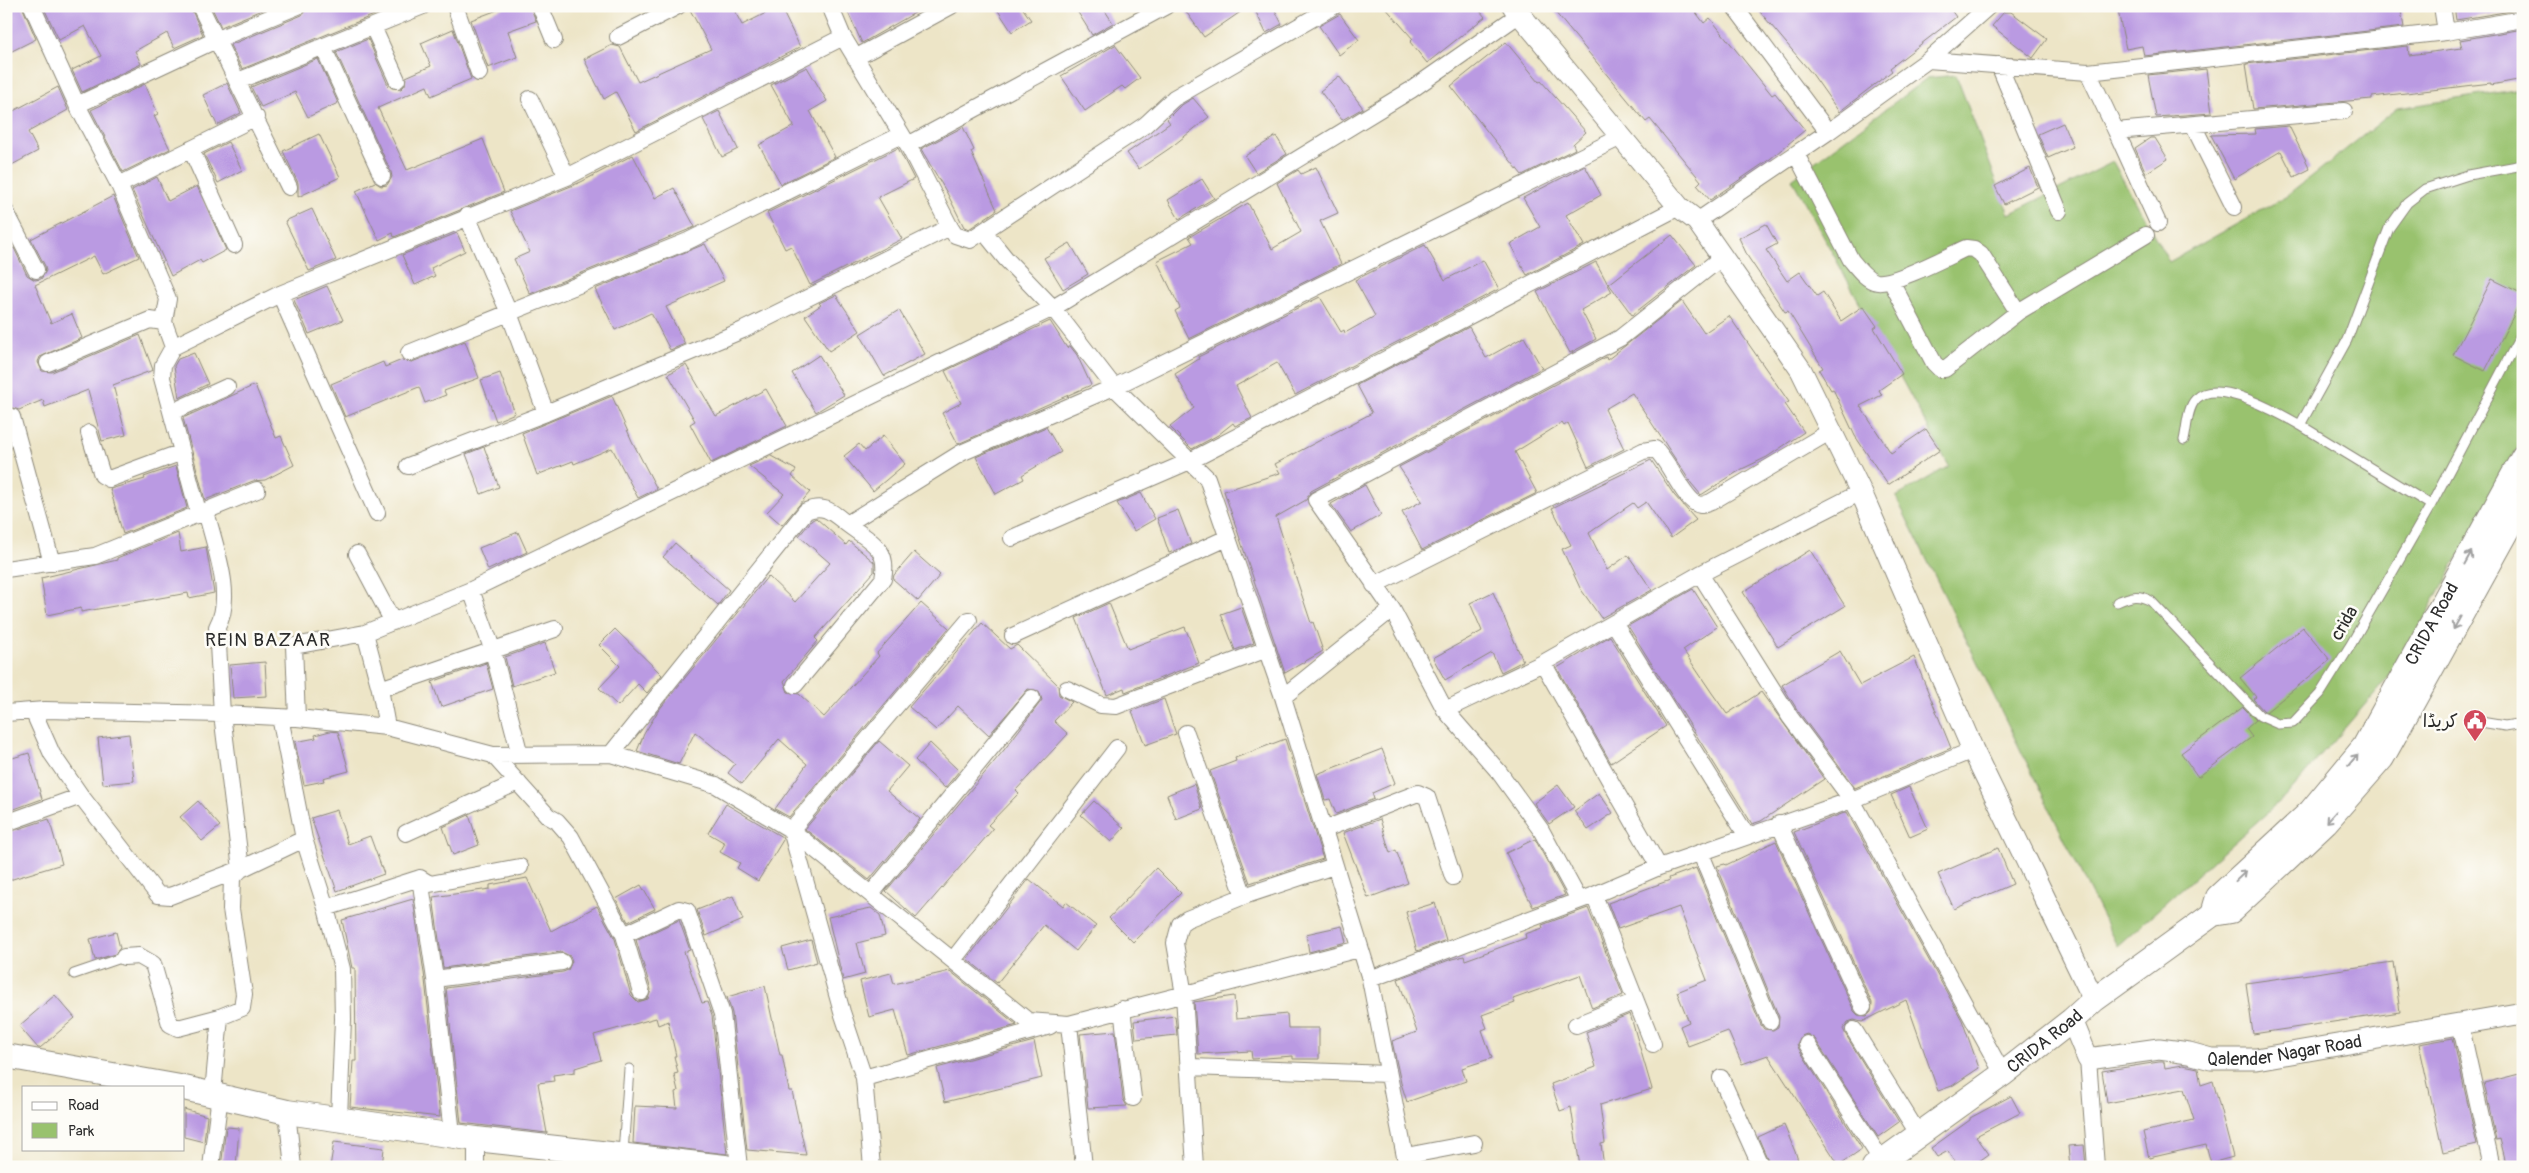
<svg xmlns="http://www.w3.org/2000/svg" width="2529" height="1173" font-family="Pangolin,'Playpen Sans Arabic',sans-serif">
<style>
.green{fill:#99c26e;stroke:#62764c}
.building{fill:#ba9ae2}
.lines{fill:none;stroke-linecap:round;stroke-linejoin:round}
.service-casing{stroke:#8c8879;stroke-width:11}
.minor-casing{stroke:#8c8879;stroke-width:18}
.tertiary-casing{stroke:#8c8879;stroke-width:23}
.secondary-casing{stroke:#8c8879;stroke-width:26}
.service{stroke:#fff;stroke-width:9}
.minor{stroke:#fff;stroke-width:16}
.tertiary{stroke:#fff;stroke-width:21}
.secondary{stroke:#fff;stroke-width:24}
.oneway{stroke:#a0a0a0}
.labels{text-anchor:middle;stroke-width:5;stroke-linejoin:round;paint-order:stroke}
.street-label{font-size:18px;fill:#2b2b2b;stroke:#fdfcf7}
.poi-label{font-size:18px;fill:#2b2b2b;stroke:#fdfcf7;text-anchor:end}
.neighbourhood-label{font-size:19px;letter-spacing:1px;fill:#2b2b2b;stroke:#fdfcf7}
</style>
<rect width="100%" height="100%" fill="#fdfcf7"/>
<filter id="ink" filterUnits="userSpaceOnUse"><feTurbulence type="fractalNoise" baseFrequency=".02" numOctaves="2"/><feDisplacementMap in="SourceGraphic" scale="10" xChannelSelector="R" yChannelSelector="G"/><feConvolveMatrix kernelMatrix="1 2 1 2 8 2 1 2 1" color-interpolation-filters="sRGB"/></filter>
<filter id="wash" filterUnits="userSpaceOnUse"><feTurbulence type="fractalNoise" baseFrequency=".0096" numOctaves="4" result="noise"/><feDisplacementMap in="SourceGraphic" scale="20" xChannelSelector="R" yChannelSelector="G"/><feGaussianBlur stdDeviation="1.12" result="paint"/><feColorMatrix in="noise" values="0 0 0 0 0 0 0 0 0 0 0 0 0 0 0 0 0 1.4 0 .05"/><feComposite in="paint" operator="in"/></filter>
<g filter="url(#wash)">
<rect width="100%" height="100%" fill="#ede5c7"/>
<!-- green -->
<path class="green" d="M1956,75L2009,214L2113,162L2169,262L2287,196L2398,108L2521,89L2523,97V438L2400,664L2286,796L2117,946L1896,497L1949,466L1792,179L1927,78Z"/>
<g id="blocks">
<!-- building -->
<path class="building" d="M17,6H22L36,39L6,54V12Z
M43,6H190L203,35L174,48L167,33L135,51L141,64L82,92L72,70L101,56L85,26L59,40Z
M211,6H271L221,27Z
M308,6H396L242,69L230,45L302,15Z
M508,6H530L536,21L508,31L517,57L488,68L471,20Z
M688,6H732L742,25L780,6L800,47L636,131L616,92L604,99L584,59L612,45L620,47L638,82L711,49Z
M845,6H927L862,43Z
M995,6H1021L1031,20L1012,32Z
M1074,6H1102L1113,23L1092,35Z
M1182,6H1249L1204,37Z
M1253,6H1273L1282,24L1266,33Z
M1384,6H1476L1485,17L1427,63L1410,42L1413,39Z
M1550,6H1691L1704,23L1710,18L1772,95L1775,93L1805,130L1770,159L1710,200L1697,185L1701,181L1650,119L1646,122Z
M1755,6H1948L1956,17L1890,68L1892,71L1839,112L1813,75Z
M2117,6H2400L2404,27L2144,56L2142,46L2126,49Z
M2454,6H2523V9L2456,20Z
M2004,12H2011L2047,39L2033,58L1992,26Z
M1340,14L1359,40L1339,55L1319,26Z
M453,29L471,79L431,96L427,86L378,108L407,170L483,139L504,192L394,237L393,233L379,240L356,191L375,182L381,186L387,185L392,177L391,172L336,52L368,39L388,85L392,88L401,89L405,85L406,77L431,66L421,43Z
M2523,29V79L2491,85V83L2372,97V99L2253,109L2246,64L2408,46L2409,55L2462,48L2460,40Z
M1506,42L1539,82L1541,81L1586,132L1573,144L1575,149L1522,175L1451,86Z
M1115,45L1140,78L1125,89L1122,86L1085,111L1061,76Z
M318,59L338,103L308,117L295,92L261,107L251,87Z
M807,67L827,101L810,111L835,157L781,184L759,145L794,126L771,85Z
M2206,69L2212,113L2156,117L2148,75Z
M1339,76L1363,108L1342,120L1320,91Z
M227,83L241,113L217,125L203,95Z
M145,84L158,114L154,116L170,149L123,172L91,110Z
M58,87L68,110L28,132L38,151L6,168V115Z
M1193,98L1209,117L1170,148L1139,169L1127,153L1170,123L1167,119L1180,106Z
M719,111L738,149L722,157L703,119Z
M2063,123L2073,147L2048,158L2038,134Z
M2289,126L2310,169L2294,177L2281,151L2234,179L2211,135L2256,134L2255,129Z
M963,127L974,150L971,152L997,210L969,229L964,227L947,193L921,149Z
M319,134L340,177L298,197V183L283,151Z
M1276,136L1287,154L1256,173L1245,156Z
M2150,138H2155L2168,159L2146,173L2135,148Z
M228,142L242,170L218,183L204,154Z
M898,148L914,179L878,197L902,239L810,285L791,246L785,249L767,213Z
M633,155L655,198L674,188L695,227L530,294L514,259L530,252L510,211L581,182Z
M1585,166L1601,195L1566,215L1584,245L1527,275L1510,244L1540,227L1523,198Z
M1316,167L1338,213L1320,221L1341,264L1189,339L1175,311L1180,308L1157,261L1193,243L1189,237L1248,203L1272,249L1301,232L1277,183L1298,170L1301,174Z
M2030,168L2038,187L2004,204L1995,186Z
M157,177L168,201L197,186L226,250L202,263L200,260L171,276L132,190Z
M1202,179L1214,198L1179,219L1168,200Z
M113,196L139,257L103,274L94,256L35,285L51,323L72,314L82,338L40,357L38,362L42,371L52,372L140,335L153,370L113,385L126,435L102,441L88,390L45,407L43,400L19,410L9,407L6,400V252L14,248L27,275L35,280L41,279L46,271L45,266L31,239Z
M312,209L336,260L309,271L285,221Z
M1766,224L1777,244L1766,250L1787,281L1800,272L1817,296L1823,292L1841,321L1863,306L1877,326L1874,328L1902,374L1879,390L1882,395L1860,406L1891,453L1926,429L1940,450L1888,485L1855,436L1833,389L1831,390L1819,370L1823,368L1788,311L1785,312L1748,257L1739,238Z
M457,233L465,251L431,268L435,276L415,285L402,255Z
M1672,235L1696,265L1632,315L1609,284Z
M1070,243L1088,274L1063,289L1044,258Z
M705,244L724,281L666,307L685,344L670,350L651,313L615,330L595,289Z
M1425,245L1445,280L1483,260L1499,289L1295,395L1277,363L1236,386L1252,418L1235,426L1233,423L1218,435L1192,449L1170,427L1194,408L1175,374L1199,359L1198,357L1320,297L1341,332L1344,330L1345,333L1375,316L1355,280Z
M1596,262L1612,292L1581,310L1596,339L1570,353L1537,292Z
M2492,279L2523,294V297L2485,371L2453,355Z
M327,286L343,320L309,334L294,300Z
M836,295L860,331L829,351L805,316L821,305L819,303Z
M1682,301L1704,333L1729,316L1789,402L1785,404L1804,432L1767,457L1742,469L1701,495L1691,483L1632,393L1605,409L1624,449L1588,467L1568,423L1564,426L1562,423L1515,452L1537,493L1422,550L1402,512L1422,501L1399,467L1606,357L1607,360Z
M899,310L925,354L884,376L860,334Z
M1050,321L1067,348L1070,346L1077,355L1091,385L958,444L942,413L961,403L945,371Z
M1469,327L1486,358L1524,337L1542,368L1311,491L1306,500L1276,517L1311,623L1313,622L1323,651L1285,673L1224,491L1280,473L1275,464L1372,413L1357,385Z
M465,341L479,378L444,391L446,395L425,403L419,387L345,417L331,384L383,362L385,367L402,360L412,362Z
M194,353L208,384L179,398L174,366L178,359Z
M819,355L844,395L816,412L792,373Z
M686,365L716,416L766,389L787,426L711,463L690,424L695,421L668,374Z
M500,373L515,413L496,421L481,380Z
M255,385L276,438L281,436L294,465L265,480L253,481L205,500L183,418Z
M612,396L632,441L657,489L638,498L612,448L574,464L573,461L537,475L522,433Z
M1046,427L1061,452L1022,475L1024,479L996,494L976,457Z
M883,436L905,464L873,491L844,456L859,444L865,451Z
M484,447L499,487L481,494L466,454Z
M771,456L796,470L792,476L810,492L782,525L767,512L784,494L749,466Z
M1651,460L1674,495L1696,520L1671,538L1646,502L1637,508L1633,503L1589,533L1607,570L1628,555L1652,590L1601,618L1580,588L1562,549L1571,545L1552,508Z
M176,466L187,508L123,534L110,489L145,479L144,477Z
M1365,485L1381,515L1351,532L1331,504Z
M1141,493L1155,519L1134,531L1117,503Z
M1178,510L1191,544L1169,553L1157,518Z
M816,518L846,545L849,541L874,562V572L815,638L818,641L784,681L788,692L799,694L824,717L879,656L877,653L921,603L949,628L789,817L775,809L807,764L779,739L742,784L728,773L735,764L695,732L679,764L637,751L644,734L658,711L768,576L795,602L830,563L799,536L812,520Z
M518,532L527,552L488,570L479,548Z
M178,533L181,552L206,547L214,593L189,598L188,593L81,612V608L47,615L41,578L117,560V558Z
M675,543L729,590L718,605L663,557Z
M1810,550L1845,606L1778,647L1743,592Z
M914,552L940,575L918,601L893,579L894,575Z
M1693,589L1717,627L1683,650L1712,693L1727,714L1761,692L1824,779L1761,821L1752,824L1628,626Z
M1493,592L1523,661L1501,672L1492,653L1445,680L1433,658L1482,631L1470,603Z
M1109,603L1128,649L1185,627L1199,663L1125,692L1124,688L1107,695L1076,618Z
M1241,607L1254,643L1235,650L1221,614Z
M982,623L1010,649L1017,645L1058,685L1059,695L1072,702L1054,721L1068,734L1016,790L1019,793L988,825L993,829L916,918L886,891L1004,750L1042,700L1039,691L1028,689L989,735L958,706L936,730L909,707Z
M2303,627L2330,660L2266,712L2264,711L2253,699L2256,697L2240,678Z
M615,629L662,675L647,693L638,684L618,706L599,688L620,666L599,645Z
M1610,636L1666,726L1611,763L1557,668Z
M545,643L555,672L512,686L505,657Z
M1840,651L1860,685L1914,657L1951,748L1855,788L1798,711L1782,685Z
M265,662L267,696L233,698L230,665Z
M486,663L493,689L441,707L432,682Z
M1164,699L1176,734L1145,745L1132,711Z
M2243,707L2256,720L2246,729L2252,737L2198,777L2181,753Z
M330,731L338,732L349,771L323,778L324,781L304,785L295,742L316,738L315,735Z
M129,734L134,781L103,784L98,738Z
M1285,739L1323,859L1250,883L1210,771L1236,761L1235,758Z
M879,741L908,766L887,791L920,819L869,880L805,829Z
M930,743L959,771L945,788L915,760Z
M1382,749L1395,783L1372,793L1374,799L1336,814L1330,799L1325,800L1317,774Z
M29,753L42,799L6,812V760Z
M1194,784L1202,809L1176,819L1167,795Z
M1558,785L1574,807L1549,824L1534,803Z
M1909,787L1928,829L1910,837L1891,795Z
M1599,793L1613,813L1588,830L1574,811Z
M198,801L220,826L202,841L180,817Z
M1094,801L1124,828L1111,842L1081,815Z
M726,804L782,837L783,840L758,881L737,868L740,863L720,852L725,843L708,833Z
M337,810L348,844L370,836L384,874L337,891L311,818Z
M1847,812L1962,1020L1979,1068L1952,1086L1938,1091L1906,1000L1862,1022L1854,1020L1848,1022L1843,1029L1846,1035L1899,1122L1878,1137L1815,1039L1807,1034L1801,1036L1797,1044L1799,1049L1862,1149L1839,1165L1768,1055L1742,1064L1728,1031L1688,1046L1680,1026L1689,1022L1677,992L1707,980L1679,907L1618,929L1608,903L1670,880L1669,878L1696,868L1761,1025L1764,1029L1773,1030L1778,1027L1779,1017L1717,866L1725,864L1726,865L1776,841L1854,1011L1858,1015L1867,1016L1871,1012L1872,1003L1794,832Z
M469,815L479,845L453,855L443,827Z
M49,819L62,864L6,881V833Z
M1380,819L1390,853L1396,850L1408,883L1368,898L1343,833Z
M1535,839L1565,895L1533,907L1506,853Z
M1998,848L2013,884L1954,909L1938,874Z
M1156,868L1181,893L1133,942L1109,918Z
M527,878L551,931L597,906L615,939L631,995L638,1002L648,999L651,990L636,940L679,920L690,950L684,952L702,1003L707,1002L712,1016L727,1154L633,1143L635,1106L677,1108L675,1092L678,1091L674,1074L678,1073L674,1056H676L668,1021L658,1025L656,1018L594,1035L601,1060L575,1068V1072L553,1075L554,1081L538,1083L547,1133L461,1123L446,988L563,972L568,970L572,961L570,956L561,952L443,968L433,897L490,889V885Z
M1029,879L1063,906L1066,902L1096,926L1076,951L1044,925L997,983L967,959Z
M641,885L655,909L628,922L616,899Z
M733,896L743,920L706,936L697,910Z
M413,899L425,980L440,1117L350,1107L353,1061H356L355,968H352L342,920Z
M1435,903L1446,940L1417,951L1406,912Z
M871,908L880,915L885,936L857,943L865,974L843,980L828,917Z
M1588,908L1623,995L1592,1008L1580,975L1513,999L1515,1003L1482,1015L1487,1028L1482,1030L1492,1058L1462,1068L1466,1081L1407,1102L1401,1083L1392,1041L1417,1032L1398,979L1452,959L1464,956L1465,960L1526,938L1525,934L1543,928L1542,925Z
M1342,926L1346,942L1309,952L1306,934Z
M116,932L120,948L115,954L95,960L90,939Z
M811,940L817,962L788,970L782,948Z
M2393,962L2400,1012L2253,1034L2246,983Z
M950,971L1017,1025L908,1055L895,1010L869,1017L860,981L891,973L894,984Z
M765,986L780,1055H782L789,1091H792L806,1155L747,1150L732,1013L727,997Z
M55,995L75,1018L40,1048H38L19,1026Z
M1234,996L1236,1019L1287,1014L1288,1028H1319V1059H1293V1056L1252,1059L1251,1051L1198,1054L1194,1002Z
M1630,1014L1652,1089L1600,1105L1605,1143L1601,1144L1604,1167H1580L1571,1107L1560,1111L1551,1084L1596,1067L1586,1032Z
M1175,1016L1177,1035L1136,1039L1134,1021Z
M1115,1031L1123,1099L1127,1106L1088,1108L1080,1034Z
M2453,1038L2477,1145L2443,1153L2419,1044Z
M1034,1041L1042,1078L945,1102L937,1068Z
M2159,1062H2164L2165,1068L2183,1065L2198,1068L2201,1085L2213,1081L2233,1157L2211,1163L2206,1145L2149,1158L2143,1132L2194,1120L2184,1089L2107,1103L2102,1071Z
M2523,1073V1167H2507L2500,1139L2496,1140L2484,1083Z
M2011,1096L2020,1113L1976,1136L1989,1154L1971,1167H1959L1948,1151L1937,1157L1931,1148L1970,1120V1118Z
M184,1109L207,1116L204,1142L184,1137Z
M1784,1125L1796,1154L1800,1167H1771L1758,1137Z
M226,1127L239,1128L236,1167H221Z
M334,1142L384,1148L382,1167H330Z
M2084,1145L2086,1167H2070L2068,1146Z"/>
</g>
</g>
<g filter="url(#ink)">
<use href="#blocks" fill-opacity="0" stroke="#8c8879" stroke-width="1"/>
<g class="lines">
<!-- service casing -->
<g class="service-casing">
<path id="service" d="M2300,425L2431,505
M2184,440C2187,428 2187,408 2196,399C2217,377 2279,413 2300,425L2347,340L2389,228L2407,203L2425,189L2468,175L2523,165
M2117,602C2131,596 2138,594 2151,601L2260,716L2278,724L2293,723L2320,694L2350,646L2431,505L2523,331
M2469,720L2505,726L2523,723
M74,974L124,957
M623,1153L629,1069"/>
</g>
<!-- minor casing -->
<g class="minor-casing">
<path id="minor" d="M32,6L77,105L119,185L168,299L164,322
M200,6L289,187
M455,6L479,73
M540,6L554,40
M830,6L843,37L908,145L950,227L955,235L970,240L1145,125L1174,98L1334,6
M1734,6L1828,132
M2442,6L2446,32
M373,27L397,80
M618,37L678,6
M323,47L382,176
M855,58L951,6
M1928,60L2088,72L2446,32L2523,19
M1999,65L2059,211
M2088,72L2116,131L2344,111
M238,81L423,6
M530,99L567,177
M77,105L218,39L298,6
M2193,125L2234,207
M2116,131L2158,223
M908,145L1166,6
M191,149L234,245
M1796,154L1851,260C1857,267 1866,280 1877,282C1894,285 1948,256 1966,248L1974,249L1981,254L2018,312
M119,185L256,117
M6,212L36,270
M467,216L509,313L546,413
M1697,221L1828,132L1928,60L1989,6
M985,233L1006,259L1053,308L1114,387L1207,478L1283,697L1370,979L1407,1167
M1891,281L1934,363L1940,369H1945L2018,312L2146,235
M280,294L377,513
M409,353L688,241L901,135
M48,363L150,320L164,322L173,347
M172,412L227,387
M12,417L52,563
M89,433L102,475L109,479L182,452
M408,466L546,413L743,330L950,227
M199,515L162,378L163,365L173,347L280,294L567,177L843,37
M1012,538L1190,461L1679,207
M357,554L393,622
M6,569L95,556L257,490
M1700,574L1790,717L1852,800L2003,1074
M1374,585L1643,451L1655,449C1669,460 1684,502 1700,505C1703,505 1708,503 1711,502L1831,431
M471,590L493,651L520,755
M1614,623L1747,836
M1013,636L1227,538
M1543,663L1659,867
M795,685L883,579C890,547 869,541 847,524
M380,689L555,629
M1067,689L1101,705L1116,706L1267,649
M1283,697L1392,609
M1445,710L1543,663L1700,574L1861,492
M33,711L52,754L81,796L158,895L170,896L241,869L222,714L217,627C235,596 214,545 206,511
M6,713L45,710L222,714L297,718L387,727L493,755L611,754L716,785L791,830L1028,1021L1069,1024L1359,949
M280,717L304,839L326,908L342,969L343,1019L339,1118
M297,718L294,646L365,633
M387,727L380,689L365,633L471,590L1053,308L1411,90L1520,14
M1186,733L1244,896
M611,754L806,511C825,503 833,513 847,524L961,453L1114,387L1621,137
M493,755L548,816L557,821L571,837L624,935L641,992
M6,823L81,796
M1779,824L1863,1007
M1325,829L1418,793L1427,797L1453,877
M406,833L518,782
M1701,854L1770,1021
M420,878L435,979L452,1134
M871,894L1032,698
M1594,895L1653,1044
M1579,900L1541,830L1499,772L1445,710L1392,609L1316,500L1620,338L1721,258
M326,908L420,878L430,884L520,867
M624,935L679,909L687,911L722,1014L739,1167
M124,957L139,956L153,964L170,1024L178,1028L220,1017
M953,960L1117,748
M435,979L562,962
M1370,979L1594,895L1659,867L1852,800L1973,750
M1122,1009L1133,1098
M2460,1023L2492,1167
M1069,1024L1084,1167
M1576,1025L1636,1001
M1854,1030L1919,1135
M1807,1044L1882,1161
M2088,1059L2096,1167
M1190,1067L1388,1074
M864,1078L1050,1026
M1721,1078L1761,1167
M213,1093L220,1017L242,1008L244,994L231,909L232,878L241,869L304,839
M287,1112L293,1167
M476,1139V1167
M1406,1156L1474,1143
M211,1167L220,1095
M872,1167L864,1078L842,1012L791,830L969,620
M1195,1167L1184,995L1175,943L1180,924L1187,919L1244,896L1334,866"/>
</g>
<!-- tertiary casing -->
<g class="tertiary-casing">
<g id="tertiary">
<path d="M1513,6L1679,207L1697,221L1801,370L1861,492L1973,750L2094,1000"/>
<path id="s1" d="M2072,1020L2088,1059L2159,1049L2189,1053L2211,1059H2256L2523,1013"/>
</g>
</g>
<!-- secondary casing -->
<g class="secondary-casing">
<g id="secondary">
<path id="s2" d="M2213,914L2218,897L2311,811L2364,747L2523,457"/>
<path d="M6,1056L180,1087"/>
<path d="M184,1088L287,1112L476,1139L725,1167"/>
<path id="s3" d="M1874,1167L2003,1074L2072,1020L2094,1000L2213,914L2231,911L2326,822L2382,758L2523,503"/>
</g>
</g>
<!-- service -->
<use href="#service" class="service"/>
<!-- minor -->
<use href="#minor" class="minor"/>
<!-- tertiary -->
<use href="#tertiary" class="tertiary"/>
<!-- secondary -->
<use href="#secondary" class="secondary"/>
</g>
<!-- one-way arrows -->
<defs><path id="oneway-shaft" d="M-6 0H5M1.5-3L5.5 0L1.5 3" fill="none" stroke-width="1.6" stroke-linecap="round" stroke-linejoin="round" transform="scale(1.25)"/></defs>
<g class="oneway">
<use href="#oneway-shaft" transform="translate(2468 558) rotate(-61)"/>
<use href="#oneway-shaft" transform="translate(2457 623) rotate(119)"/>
<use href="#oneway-shaft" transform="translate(2353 760) rotate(-50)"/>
<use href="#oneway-shaft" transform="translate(2331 817) rotate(132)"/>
<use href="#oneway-shaft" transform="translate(2241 876) rotate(-43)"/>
</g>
</g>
<!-- icons -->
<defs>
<g id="civic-pin" transform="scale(1.25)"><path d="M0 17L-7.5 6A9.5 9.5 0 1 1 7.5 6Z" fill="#d1495b" stroke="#fdfcf7"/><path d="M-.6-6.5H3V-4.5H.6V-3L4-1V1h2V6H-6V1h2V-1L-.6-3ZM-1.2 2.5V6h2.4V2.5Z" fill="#fff"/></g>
</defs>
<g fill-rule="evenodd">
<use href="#civic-pin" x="2475" y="721"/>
</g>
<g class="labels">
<!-- street labels -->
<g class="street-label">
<text transform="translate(2344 623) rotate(-60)" y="6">crida</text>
<text dy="6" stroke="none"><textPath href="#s2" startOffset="368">CRIDA Road</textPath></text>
<text dy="6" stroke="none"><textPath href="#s3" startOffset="212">CRIDA Road</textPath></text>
<text dy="6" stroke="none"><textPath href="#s1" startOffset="241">Qalender Nagar Road</textPath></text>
</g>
<!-- poi labels -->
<g class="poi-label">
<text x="2458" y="727">کریڈا</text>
</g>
<!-- neighbourhood labels -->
<g class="neighbourhood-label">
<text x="268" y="646">REIN BAZAAR</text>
</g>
</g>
<!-- margin -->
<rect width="2529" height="1173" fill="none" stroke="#fdfcf7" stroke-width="25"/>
<!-- legend -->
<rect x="22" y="1086" width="162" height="65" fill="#fdfcf7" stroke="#a9a8a5"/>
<rect x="32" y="1102" width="25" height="8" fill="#ffffff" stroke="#a9a8a5"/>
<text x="68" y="1110" font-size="15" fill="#2b2b2b">Road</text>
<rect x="32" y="1123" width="25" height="15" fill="#99c26e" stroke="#a9a8a5"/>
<text x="68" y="1136" font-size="15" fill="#2b2b2b">Park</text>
</svg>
